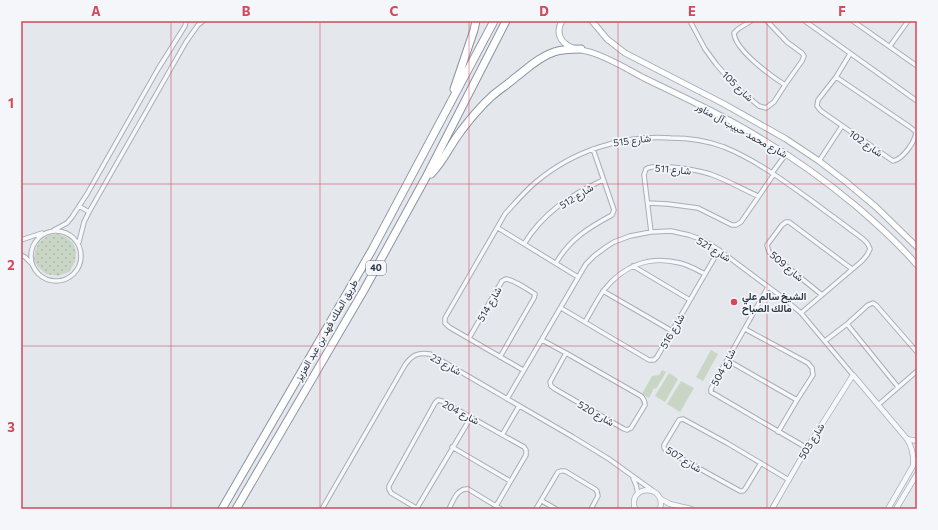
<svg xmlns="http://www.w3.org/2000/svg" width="938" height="530" font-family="Commissioner,Vazirmatn,sans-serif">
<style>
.grass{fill:url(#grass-dots)}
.garden{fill:#c9d6c5}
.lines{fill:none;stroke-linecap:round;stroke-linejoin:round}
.minor-casing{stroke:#a9aeb7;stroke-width:5.5}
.tertiary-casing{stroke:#a9aeb7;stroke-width:6}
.secondary-casing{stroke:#a9aeb7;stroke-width:7}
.motorway-casing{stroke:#8b94a3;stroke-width:9}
.minor{stroke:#f7f8fa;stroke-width:3.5}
.tertiary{stroke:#f7f8fa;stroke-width:4.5}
.secondary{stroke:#fff;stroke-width:5}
.motorway{stroke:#fff;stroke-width:7}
.grid{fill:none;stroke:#d1495b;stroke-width:1;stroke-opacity:0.55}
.poi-dot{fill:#d1495b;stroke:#f4f6f9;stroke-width:1.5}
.labels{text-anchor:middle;stroke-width:3.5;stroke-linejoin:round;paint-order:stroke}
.shield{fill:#f4f6f9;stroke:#676e7b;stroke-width:1}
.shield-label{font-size:9px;font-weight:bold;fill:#2b3445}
.street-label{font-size:10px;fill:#2b3445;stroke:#f4f6f9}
.poi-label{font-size:10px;font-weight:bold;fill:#2b3445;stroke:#f4f6f9;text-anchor:start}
.neatline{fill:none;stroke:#d1495b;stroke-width:1.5}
.grid-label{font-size:13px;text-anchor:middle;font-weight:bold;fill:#d1495b}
</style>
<defs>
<pattern id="grass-dots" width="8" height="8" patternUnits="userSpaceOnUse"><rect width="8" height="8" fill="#c9d6c5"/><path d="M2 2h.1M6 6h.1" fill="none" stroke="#adb8ab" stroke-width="1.8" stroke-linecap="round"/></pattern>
</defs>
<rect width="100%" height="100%" fill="#e4e7ec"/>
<!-- grass -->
<path class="grass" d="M58,234L66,237L73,243L76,252L75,262L69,272L58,276L46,274L38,267L34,260L35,251L39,242L49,235Z"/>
<!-- garden -->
<path class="garden" d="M711,350L718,354L703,381L696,377Z
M662,370L666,372L656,389L654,388L649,398L642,394L652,376L659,375Z
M669,373L678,379L665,402L655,396Z
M681,381L694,388L680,412L667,404Z"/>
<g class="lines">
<!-- minor casing -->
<g class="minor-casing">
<path id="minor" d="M690,21L705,49L716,64L736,87L759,106L766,108L774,102L785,85L802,61L804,56L802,53L787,42L767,21
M751,21L738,29L734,33C735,50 771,76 785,85
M805,21L917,101
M853,21L917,66
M890,46L908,21
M836,77L910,127L916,132C915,142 903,159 893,161L821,111L817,106L818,100L836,77L850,54
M819,161L842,126
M772,173L786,154
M648,203L668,204L698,208L732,225H736L741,222L774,174
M79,206L89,212
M498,228L578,277
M54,230L67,223L72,217L87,194L158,69L185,26L186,21
M31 256a25 25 0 1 1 50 0a25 25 0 1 1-50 0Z
M651,232L644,175L646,169C653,165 662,167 670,167C683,168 697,170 710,174C727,180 742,189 758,196
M21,240L42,233
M79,242L84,222L89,212L186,42L198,25L203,21
M524,244C543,213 570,195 603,180
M21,255L25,257L32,264
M556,263C570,239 588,228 612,215L614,210L593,149
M633,266L690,300
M768,287L727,360L711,389V392L807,448
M603,291L672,331
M822,295L769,252L767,245L782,225L786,222H789L852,269
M561,308L649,360H654L657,357L719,250
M585,322C591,312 597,300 604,290C623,266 649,255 680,263C689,265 697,270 705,274
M847,324L898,387
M745,329L808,363L812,368L813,375L797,400L778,432
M469,338L502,281L506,279C514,280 527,289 535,294L534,298L500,357
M542,340L566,353L550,382L551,386L555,389L624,429L627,430L631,428L645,405C645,401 644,399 641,396L566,353
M825,341L847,324L868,305L873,303L876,305L917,352
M727,360L797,400
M523,370L449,327L445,323V318L505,214C515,203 525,191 536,182C574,150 623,135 671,138C689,138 708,141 724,147C756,160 784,181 812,201C825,211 838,220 851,230C856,234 863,238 867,243C869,246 869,246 870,249L867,255L862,261L822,295L801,313
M507,399L586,264L594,256L606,247L614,242L630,236L651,232L671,231L689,235L703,240L719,250L782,297L801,313L853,375
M878,405L917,371
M502,435L519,406
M452,447L510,481
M761,463L745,489L743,491H740L666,450L664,448V445L679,420L683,419L727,443L789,480
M633,478L636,485L638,494
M542,501L556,509
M417,508L471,417
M322,509L405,365C412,355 418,352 430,354L573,437L609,459L652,490
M418,509L391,493L389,489V486L435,403L438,400L442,401L524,447L526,450V455L496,506
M449,509C453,501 457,488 468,489L501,509
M536,509L558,472L561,471H565L595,489L597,491L598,496L591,509"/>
</g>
<!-- tertiary casing -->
<g class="tertiary-casing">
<path id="tertiary" d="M907,439L917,441
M661,499L670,504L691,509
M635,509C627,484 667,484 660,509
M772,509L807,448L853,375L907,439C912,447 914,455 913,465
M888,509L917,459
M896,509L917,474"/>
</g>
<!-- secondary casing -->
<g class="secondary-casing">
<path id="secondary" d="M562,21C557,29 558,39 567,45C574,50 585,50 593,53C611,59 627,69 644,78C685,98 727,117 765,141C797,160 827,182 856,206C877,224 899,244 917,265
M592,21L607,39L625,53L724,104L786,139L819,161L845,181L876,207L917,247"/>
</g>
<!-- motorway casing -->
<g class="motorway-casing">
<path id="motorway" d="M454,89L474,30L476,21
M431,174C444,161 450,145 461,131C470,119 480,107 492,96C499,90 508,84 516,77C528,68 539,57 554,52C563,49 572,49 581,49
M222,509L372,250L494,21
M236,509L364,290L425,179L506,21"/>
</g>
<!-- minor -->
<use href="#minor" class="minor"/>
<!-- tertiary -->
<use href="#tertiary" class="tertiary"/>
<!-- secondary -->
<use href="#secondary" class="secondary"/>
<!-- motorway -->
<use href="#motorway" class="motorway"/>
</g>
<!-- grid -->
<path class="grid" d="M171,21V509M320,21V509M469,21V509M618,21V509M767,21V509M21,184H917M21,346H917"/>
<!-- markers -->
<circle class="poi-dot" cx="734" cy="302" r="4"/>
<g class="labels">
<!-- shield labels -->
<rect class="shield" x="366" y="261" width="20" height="14" rx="3"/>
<g class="shield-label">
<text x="376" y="271">40</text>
</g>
<!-- street labels -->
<g class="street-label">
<text transform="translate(738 86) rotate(44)" y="4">شارع 105</text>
<text transform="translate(742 130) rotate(29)" y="4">شارع محمد حبيب آل مناور</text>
<text transform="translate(632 140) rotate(-8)" y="4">شارع 515</text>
<text transform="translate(866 143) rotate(35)" y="4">شارع 102</text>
<text transform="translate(673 169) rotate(5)" y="4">شارع 511</text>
<text transform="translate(576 196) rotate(-32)" y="4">شارع 512</text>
<text transform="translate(714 249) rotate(31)" y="4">شارع 521</text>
<text transform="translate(787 266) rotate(40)" y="4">شارع 509</text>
<text transform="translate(489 304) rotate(-60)" y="4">شارع 514</text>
<text transform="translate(326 330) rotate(-60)" y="4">طريق الملك فهد بن عبد العزيز</text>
<text transform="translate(672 331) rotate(-60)" y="4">شارع 516</text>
<text transform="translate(446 364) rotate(29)" y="4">شارع 23</text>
<text transform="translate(723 367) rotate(-62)" y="4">شارع 504</text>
<text transform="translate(461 412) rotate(28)" y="4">شارع 204</text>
<text transform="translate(596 413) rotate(30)" y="4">شارع 520</text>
<text transform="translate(811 441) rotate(-59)" y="4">شارع 503</text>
<text transform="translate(684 459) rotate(32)" y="4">شارع 507</text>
</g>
<!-- poi labels -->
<g class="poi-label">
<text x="742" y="300">الشيخ سالم علي<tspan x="742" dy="12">مالك الصباح</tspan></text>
</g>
</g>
<!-- border -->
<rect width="938" height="530" fill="none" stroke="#f4f6f9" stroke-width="44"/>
<rect x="22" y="22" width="894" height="486" class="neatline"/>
<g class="grid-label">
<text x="96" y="16">A</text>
<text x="246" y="16">B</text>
<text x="394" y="16">C</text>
<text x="544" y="16">D</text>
<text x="692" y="16">E</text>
<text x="842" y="16">F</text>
<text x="11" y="108">1</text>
<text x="11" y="270">2</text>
<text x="11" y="432">3</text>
</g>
</svg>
